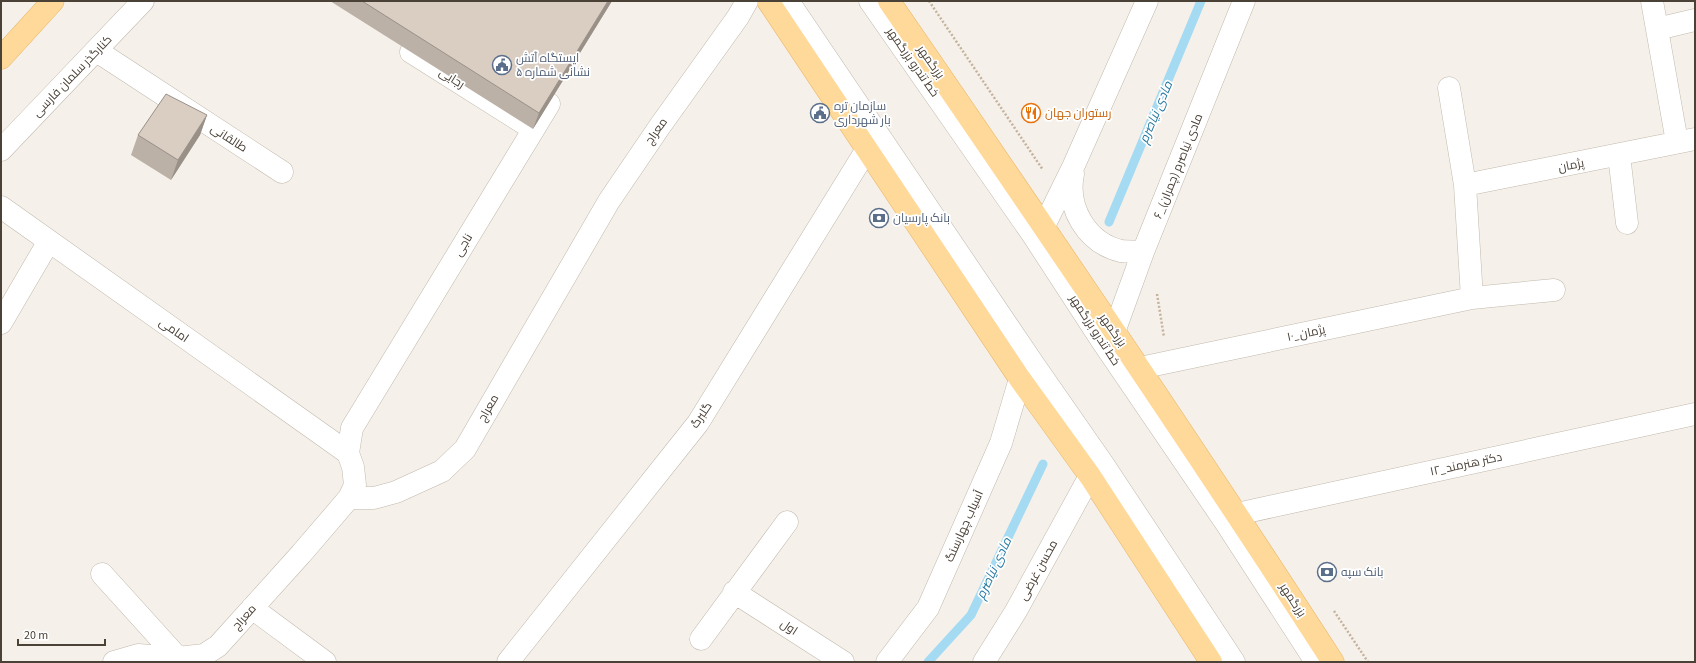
<svg xmlns="http://www.w3.org/2000/svg" width="1696" height="663" font-family="'Source Sans 3',Cairo,sans-serif">
<style>
.lines{fill:none;stroke-linecap:round;stroke-linejoin:round}
.stream{stroke:#a5daf3;stroke-width:9}
.minor-casing{stroke:#c1b8ac;stroke-width:23}
.major-casing{stroke:#e8b565;stroke-width:23}
.path{stroke:#c4b29c;stroke-width:2.5;stroke-dasharray:2 2;stroke-linecap:butt}
.minor{stroke:#fff;stroke-width:22}
.major{stroke:#ffd999;stroke-width:22}
.wall{fill:#bbb1a7}
.shaded-wall{fill:#999088}
.building{fill:#dacec2;stroke:#999088}
.labels{text-anchor:middle;stroke-width:3.5;stroke-linejoin:round;paint-order:stroke}
.service-label{font-size:12px;fill:#4e5e75;stroke:#fff;text-anchor:start}
.street-label{font-size:12px;fill:#4a4137;stroke:#fff}
.food-label{font-size:12px;fill:#c56008;stroke:#fff;text-anchor:start}
.water-label{font-size:13px;font-style:italic;fill:#2779a1;stroke:#fff}
</style>
<rect width="100%" height="100%" fill="#f5f1ea"/>
<g class="lines">
<!-- stream -->
<path class="stream" d="M1109,222L1201,1
M928,662L971,615L1043,464"/>
<!-- minor casing -->
<g class="minor-casing">
<path id="minor" d="M788,1L1034,365L1103,464L1234,662
M870,1L1033,235L1102,341L1226,523L1316,662
M1652,1L1677,142
M1657,29L1695,20
M96,52L106,57L282,172
M411,52L533,129
M1449,88L1465,185L1472,298
M1,150L143,1
M1619,155L1627,223
M1073,174C1066,208 1087,243 1121,251C1128,252 1136,251 1143,252
M1465,185L1695,139
M1,207L348,453
M1044,226L1074,165L1147,1
M1,323L49,241
M1114,332L1143,252L1244,1
M1140,368L1472,298L1554,290
M349,498H374L396,492L442,471L465,449L609,201L660,126L738,17L747,1
M1237,514L1695,414
M102,574L178,658
M734,592L843,662
M252,608L325,662
M701,639L787,522
M114,662L138,655L178,658L204,655L218,646L301,554L349,498L355,485L353,467L348,453L352,428L549,104
M508,662L698,423L867,149
M887,662L928,608L1001,443L1020,379
M984,662L1016,611L1090,476"/>
</g>
<!-- major casing -->
<g class="major-casing">
<path id="major" d="M768,1L1020,379L1090,476L1211,662
M889,1C1040,220 1189,439 1333,662
M1,58L53,1"/>
</g>
<!-- path -->
<path class="path" d="M929,1L1043,170
M1157,294L1164,337
M1334,611L1368,662"/>
<!-- minor -->
<use href="#minor" class="minor"/>
<!-- major -->
<use href="#major" class="major"/>
</g>
<!-- wall -->
<path class="wall" d="M330,1H612L533,129Z
M207,115L200,135L171,180L131,155L138,135Z"/>
<!-- shaded-wall -->
<path class="shaded-wall" d="M608,1H612L533,129L539,113Z
M207,115L200,135L171,180L178,160Z"/>
<!-- building -->
<path class="building" d="M362,1H608L539,113Z
M166,94L207,115L178,160L138,135Z"/>
<!-- icons -->
<defs>
<g id="civic-ring" transform="scale(1)"><circle r="9.5" fill="#fff" stroke="#5c6f8a" stroke-width="1.5"/><path d="M-.6-6.5H3V-4.5H.6V-3L4-1V1h2V6H-6V1h2V-1L-.6-3ZM-1.2 2.5V6h2.4V2.5Z" fill="#5c6f8a"/></g>
<g id="restaurant-ring" transform="scale(1)"><circle r="9.5" fill="#fff" stroke="#e8710a" stroke-width="1.5"/><path d="M-5-6h1v4h1v-4h1v4h1v-4h1v5L-1.5 .5V6h-2V.5L-5-1ZM5-6V6H3V1.5H1.5Q1.5-4 5-6Z" fill="#e8710a"/></g>
<g id="bank-ring" transform="scale(1)"><circle r="9.5" fill="#fff" stroke="#5c6f8a" stroke-width="1.5"/><path d="M-6-4H6V4H-6ZM0-2.3a2.3 2.3 0 1 0 0 4.6a2.3 2.3 0 1 0 0-4.6Z" fill="#5c6f8a"/></g>
</defs>
<g fill-rule="evenodd">
<use href="#civic-ring" x="502" y="65"/>
<use href="#civic-ring" x="820" y="113"/>
<use href="#restaurant-ring" x="1031" y="113"/>
<use href="#bank-ring" x="879" y="218"/>
<use href="#bank-ring" x="1327" y="572"/>
</g>
<g class="labels">
<!-- service labels -->
<g class="service-label">
<text x="516" y="62">ایستگاه آتش<tspan x="516" dy="14">نشانی شماره ۵</tspan></text>
<text x="834" y="110">سازمان تره<tspan x="834" dy="14">بار شهرداری</tspan></text>
<text x="893" y="222">بانک پارسیان</text>
<text x="1341" y="576">بانک سپه</text>
</g>
<!-- street labels -->
<g class="street-label">
<text transform="translate(913 62) rotate(55)" y="4">خط تندرو بزرگمهر</text>
<text transform="translate(931 62) rotate(55)" y="4">بزرگمهر</text>
<text transform="translate(72 76) rotate(-46)" y="4">کنارگذر سلمان فارسی</text>
<text transform="translate(452 78) rotate(32)" y="4">رجایی</text>
<text transform="translate(656 131) rotate(-55)" y="4">معراج</text>
<text transform="translate(229 138) rotate(33)" y="4">طالقانی</text>
<text transform="translate(1571 165) rotate(-11)" y="4">پژمان</text>
<text transform="translate(1178 166) rotate(-68)" y="4">۶_مادی نیاصرم (چمران)</text>
<text transform="translate(463 245) rotate(-59)" y="4">ناجی</text>
<text transform="translate(174 330) rotate(35)" y="4">امامی</text>
<text transform="translate(1095 330) rotate(57)" y="4">خط تندرو بزرگمهر</text>
<text transform="translate(1113 330) rotate(55)" y="4">بزرگمهر</text>
<text transform="translate(1306 333) rotate(-12)" y="4">۱۰_پژمان</text>
<text transform="translate(488 408) rotate(-60)" y="4">معراج</text>
<text transform="translate(701 415) rotate(-56)" y="4">گلبرگ</text>
<text transform="translate(1466 464) rotate(-12)" y="4">۱۲_دکتر هنرمند</text>
<text transform="translate(964 526) rotate(-66)" y="4">آسیاب چهارسنگ</text>
<text transform="translate(1038 570) rotate(-61)" y="4">محسن غرضی</text>
<text transform="translate(1293 600) rotate(57)" y="4">بزرگمهر</text>
<text transform="translate(244 617) rotate(-48)" y="4">معراج</text>
<text transform="translate(789 627) rotate(33)" y="4">اول</text>
</g>
<!-- food labels -->
<g class="food-label">
<text x="1045" y="117">رستوران جهان</text>
</g>
<!-- water labels -->
<g class="water-label">
<text transform="translate(1155 112) rotate(-67)" y="5">مادی نیاصرم</text>
<text transform="translate(993 568) rotate(-65)" y="5">مادی نیاصرم</text>
</g>
</g>
<!-- border -->
<rect width="1696" height="663" fill="none" stroke="#4a4137" stroke-width="4"/>
<!-- scale -->
<path d="M18 639v6h87v-6" fill="none" stroke="#4a4137" stroke-width="2"/>
<text x="24" y="639" font-size="12" fill="#4a4137" stroke="#ffffff" stroke-width="3" paint-order="stroke">20 m</text>
</svg>
